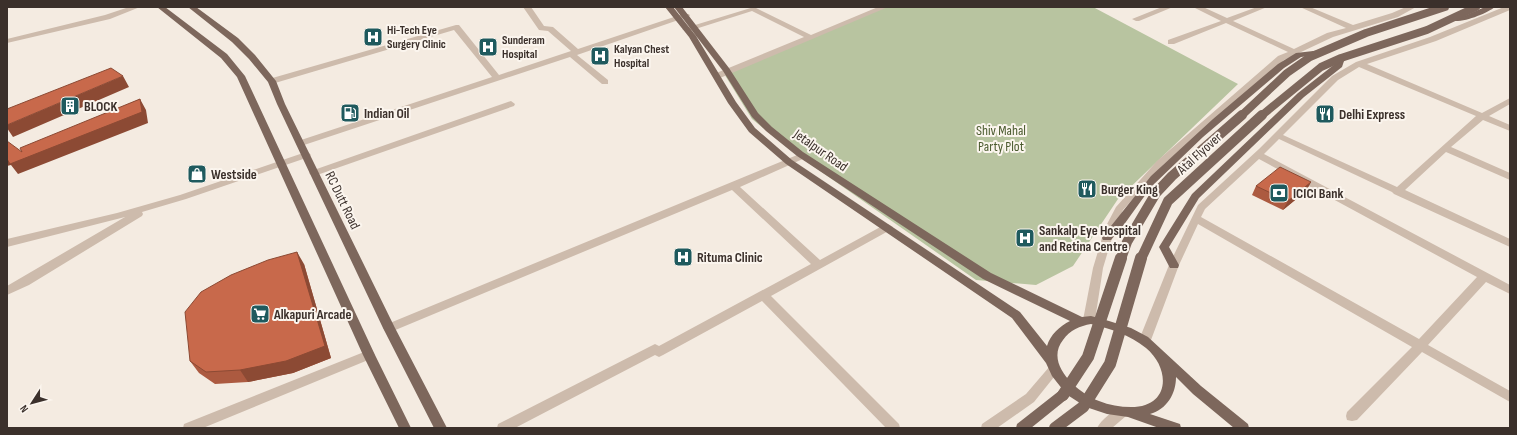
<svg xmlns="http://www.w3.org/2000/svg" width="1517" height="435" font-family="'Sofia Sans Condensed',sans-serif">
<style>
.green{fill:#b8c4a0}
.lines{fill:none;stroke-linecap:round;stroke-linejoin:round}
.minor{fill:#cdbbac;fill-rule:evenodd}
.major{fill:#7d675c;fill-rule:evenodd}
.major-bridge-far2{stroke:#7d675c;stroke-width:8}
.major-bridge-far1{stroke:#7d675c;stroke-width:10}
.major-bridge{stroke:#7d675c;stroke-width:12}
.wall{fill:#ac5a40}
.shaded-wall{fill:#8c4a34}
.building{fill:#c8694b;stroke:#8c4a34}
.labels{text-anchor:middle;stroke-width:4;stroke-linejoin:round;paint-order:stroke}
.far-poi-label{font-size:12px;font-weight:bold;fill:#3b302b;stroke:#fbf5ee;text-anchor:start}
.poi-label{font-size:14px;font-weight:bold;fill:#3b302b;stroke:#fbf5ee;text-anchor:start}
.park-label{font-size:14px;fill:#4a5a2e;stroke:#fbf5ee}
.street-label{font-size:14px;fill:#3b302b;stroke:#fbf5ee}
</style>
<rect width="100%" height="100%" fill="#f4ebe1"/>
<!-- green -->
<path class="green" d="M884,7H1093L1238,84L1118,199L1073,266L1036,285L976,280L793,152L752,119L723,72Z"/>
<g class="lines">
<!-- minor -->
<path class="minor" d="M129,7H140L110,19L7,43V39L105,15Z
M523,7H531L544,26L553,27L578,49L683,14H689L690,16L577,55L608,80V84H602L570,57L301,146L297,143L298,141L492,77L454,30L275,83H269L268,81L269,79L456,25H459L499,75L571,51L548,31L539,30Z
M754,7L811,35L878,7H888L720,78H714V74L804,37L752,11L689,31H686L682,29Z
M1162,7H1173L1139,21H1136L1132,19Z
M1193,7H1203L1227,18L1257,7H1267L1233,21L1294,49L1327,33L1346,28L1300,7H1310L1353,25L1392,13L1406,7H1416L1398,17L1333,37L1284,60L1163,165L1123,210L1115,228L1103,268L1095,320L1093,323L1089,324L1085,323L1083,320L1093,268L1105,228L1116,207L1157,161L1278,56L1288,52L1226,23L1174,44H1168V40L1221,21Z
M1504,7H1510V10L1436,41L1367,64L1482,113L1510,98V104L1489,116L1510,125V131L1483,120L1451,147L1510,173V180L1446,152L1405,190L1510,239V247L1394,194L1392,192L1279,139L1264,154L1510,285V294L1486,282L1428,345L1510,391V402L1422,352L1357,420L1352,421L1347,420L1346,416L1347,412L1412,347L1198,224L1179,265L1151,340L1149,343L1145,345L1141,343L1139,340L1169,265L1198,205L1259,149L1332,76L1356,62L1430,37ZM1359,67L1476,116L1397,187L1283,135L1338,80ZM1259,159L1477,277L1419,339L1201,217L1205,209Z
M511,101L515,104L514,106L317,175H311L309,173L311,171Z
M306,152L309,153L311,155L309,157L186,199L142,212L143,214L142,216L29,285L7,295V286L125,217L7,247V239L117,213L180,195Z
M802,153L805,154L807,156L805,158L740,187L820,260L884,225L888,224L893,227L892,229L771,296L899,424L900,428H886L762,301L663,355L659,357L655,355L515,428H497L498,424L651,346L655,344L659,346L811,264L732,190L393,331L389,332L385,331L383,328L385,325Z
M369,350L373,352L375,355L373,358L203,428H183L184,424Z
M1054,364L1058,366L1060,369L1058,372L1034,402L997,428H981L982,424L1026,394L1050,366Z
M1122,407L1126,408L1128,412L1126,416L1112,428H1097C1101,420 1113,410 1122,407Z"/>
<!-- major -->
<path class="major" d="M157,7H165L227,54L245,76L375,355L411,428H399L363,355L237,77L221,58Z
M188,7H196L238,38L255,55L276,81L285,104L395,328L447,428H434L383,328L277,104L268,82L249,59L232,42Z
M665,7H673L696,36L736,102L755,128L792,160L1020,312L1047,346C1050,335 1060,326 1070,321L983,279L797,156L766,131L752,117L723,71L674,7H682L729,68L758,113L772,127L803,152L991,273L1082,317L1091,316L1109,321L1131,328L1148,337L1201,386L1248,424L1249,428H1234L1193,394L1176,377C1176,394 1167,409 1150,414L1180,424L1181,428H1159L1128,417L1107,414L1086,407L1069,396L1067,399L1031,428H1016L1017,424L1059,391L1063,390L1052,376L1046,363L1012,318L786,164L749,132L728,103L689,37ZM1091,324C1111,329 1130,335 1146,348C1171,369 1170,407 1131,407C1120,407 1109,405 1099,401C1078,393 1044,364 1063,340C1070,330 1080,326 1091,324Z
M1485,7H1495C1486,14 1457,26 1447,19L1451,17H1462Z
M1322,50H1325V54L1301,57L1284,68L1203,137L1151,187L1123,226L1111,240H1103L1102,238L1103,236L1151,176L1213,119L1278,64L1296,53Z
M1338,56H1341L1345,58L1342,67L1304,97L1199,198L1169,247L1179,265L1178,268H1170L1159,247L1192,194L1298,93L1335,64Z"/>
<!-- major-bridge-far2 -->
<path class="major-bridge-far2" d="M1241,116L1287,73L1310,57L1366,33L1445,7
M1261,116L1321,67L1341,58L1427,30L1476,7"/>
<!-- major-bridge-far1 -->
<path class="major-bridge-far1" d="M1121,259L1127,242L1156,193L1172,176L1242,115
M1141,259L1168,201L1262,115"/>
<!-- major-bridge -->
<path class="major-bridge" d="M1063,395L1088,357L1121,258
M1055,428L1083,407L1110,364L1141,258"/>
</g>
<!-- wall -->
<path class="wall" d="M1311,182L1306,191L1283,210L1252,195L1256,186Z
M304,264L331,358L293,373L248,382L215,384L199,373L190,361Z"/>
<!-- shaded-wall -->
<path class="shaded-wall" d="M123,76L129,87L13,137L7,128V125Z
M140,99L146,110L148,123L18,174L11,165L7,166V157Z
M1311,182L1306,191L1283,210L1288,201Z
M297,252L304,264L331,358L293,373L248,382L240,370Z"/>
<!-- building -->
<path class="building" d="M111,68L123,76L7,125V109Z
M140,99L142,112L10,164L7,159V141L22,152L20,148Z
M1280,167L1311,182L1288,201L1256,186Z
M297,252L325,346L286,361L240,370L206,372L190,361L185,312L201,292L231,275L268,260Z"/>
<!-- icons -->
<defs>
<g id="hospital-square" transform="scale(1)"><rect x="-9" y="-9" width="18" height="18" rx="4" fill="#1f5a5e" stroke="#fbf5ee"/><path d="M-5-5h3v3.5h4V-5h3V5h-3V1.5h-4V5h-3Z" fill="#fff"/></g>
<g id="building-square" transform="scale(1)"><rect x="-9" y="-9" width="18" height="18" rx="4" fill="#1f5a5e" stroke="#fbf5ee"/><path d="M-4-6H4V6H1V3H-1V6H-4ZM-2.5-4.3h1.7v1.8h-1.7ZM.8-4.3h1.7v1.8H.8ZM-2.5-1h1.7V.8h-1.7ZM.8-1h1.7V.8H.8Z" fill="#fff"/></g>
<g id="fuel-square" transform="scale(1)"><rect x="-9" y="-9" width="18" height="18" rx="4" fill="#1f5a5e" stroke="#fbf5ee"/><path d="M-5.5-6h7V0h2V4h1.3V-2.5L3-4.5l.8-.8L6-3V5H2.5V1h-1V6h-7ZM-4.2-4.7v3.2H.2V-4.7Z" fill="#fff"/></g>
<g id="restaurant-square" transform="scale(1)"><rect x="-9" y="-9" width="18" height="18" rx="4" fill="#1f5a5e" stroke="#fbf5ee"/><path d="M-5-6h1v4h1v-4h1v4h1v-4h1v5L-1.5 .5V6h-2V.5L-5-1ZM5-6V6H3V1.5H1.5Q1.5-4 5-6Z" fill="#fff"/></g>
<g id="shop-square" transform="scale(1)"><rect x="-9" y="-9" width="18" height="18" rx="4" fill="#1f5a5e" stroke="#fbf5ee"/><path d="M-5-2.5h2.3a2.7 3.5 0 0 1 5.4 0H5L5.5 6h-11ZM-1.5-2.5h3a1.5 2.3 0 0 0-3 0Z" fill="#fff"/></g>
<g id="bank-square" transform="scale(1)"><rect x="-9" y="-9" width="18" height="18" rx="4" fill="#1f5a5e" stroke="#fbf5ee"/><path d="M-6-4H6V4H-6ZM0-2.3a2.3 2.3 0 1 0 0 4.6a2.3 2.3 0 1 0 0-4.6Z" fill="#fff"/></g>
<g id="supermarket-square" transform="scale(1)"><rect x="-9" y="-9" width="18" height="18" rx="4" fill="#1f5a5e" stroke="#fbf5ee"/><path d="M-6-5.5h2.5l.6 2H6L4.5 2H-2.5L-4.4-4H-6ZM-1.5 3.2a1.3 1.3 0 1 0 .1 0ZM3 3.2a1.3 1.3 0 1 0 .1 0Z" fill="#fff"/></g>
</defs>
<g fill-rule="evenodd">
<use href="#hospital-square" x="373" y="37"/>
<use href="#hospital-square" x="488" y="47"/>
<use href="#hospital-square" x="600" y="56"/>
<use href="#building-square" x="70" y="106"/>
<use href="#fuel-square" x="350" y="113"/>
<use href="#restaurant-square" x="1325" y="114"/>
<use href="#shop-square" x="197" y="174"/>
<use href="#restaurant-square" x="1087" y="189"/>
<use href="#bank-square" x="1279" y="193"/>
<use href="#hospital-square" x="1025" y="238"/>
<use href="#hospital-square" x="683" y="257"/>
<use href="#supermarket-square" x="260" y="314"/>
</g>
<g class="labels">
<!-- far-poi labels -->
<g class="far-poi-label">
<text x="387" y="34">Hi-Tech Eye<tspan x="387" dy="14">Surgery Clinic</tspan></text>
<text x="502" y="44">Sunderam<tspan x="502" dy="14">Hospital</tspan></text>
<text x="614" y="53">Kalyan Chest<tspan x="614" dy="14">Hospital</tspan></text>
</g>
<!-- poi labels -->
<g class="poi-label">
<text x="84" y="111">BLOCK</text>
<text x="364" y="118">Indian Oil</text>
<text x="1339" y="119">Delhi Express</text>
<text x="211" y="179">Westside</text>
<text x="1101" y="194">Burger King</text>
<text x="1293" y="198">ICICI Bank</text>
<text x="1039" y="235">Sankalp Eye Hospital<tspan x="1039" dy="16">and Retina Centre</tspan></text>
<text x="697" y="262">Rituma Clinic</text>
<text x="274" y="319">Alkapuri Arcade</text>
</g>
<!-- park labels -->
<g class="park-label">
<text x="1001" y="135">Shiv Mahal<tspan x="1001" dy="16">Party Plot</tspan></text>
</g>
<!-- street labels -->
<g class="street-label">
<text transform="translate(821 150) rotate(35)" y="5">Jetalpur Road</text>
<text transform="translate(1199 153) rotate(-42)" y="5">Atal Flyover</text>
<text transform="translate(343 200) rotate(64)" y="5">RC Dutt Road</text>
</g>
</g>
<!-- border -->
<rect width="1517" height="435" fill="none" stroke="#3b302b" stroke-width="16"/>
<!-- north arrow -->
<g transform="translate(32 403) rotate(234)" stroke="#fbf5ee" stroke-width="3" paint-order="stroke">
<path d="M0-3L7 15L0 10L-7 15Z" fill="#3b302b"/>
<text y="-6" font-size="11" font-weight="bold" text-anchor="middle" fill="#3b302b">N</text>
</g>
</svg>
